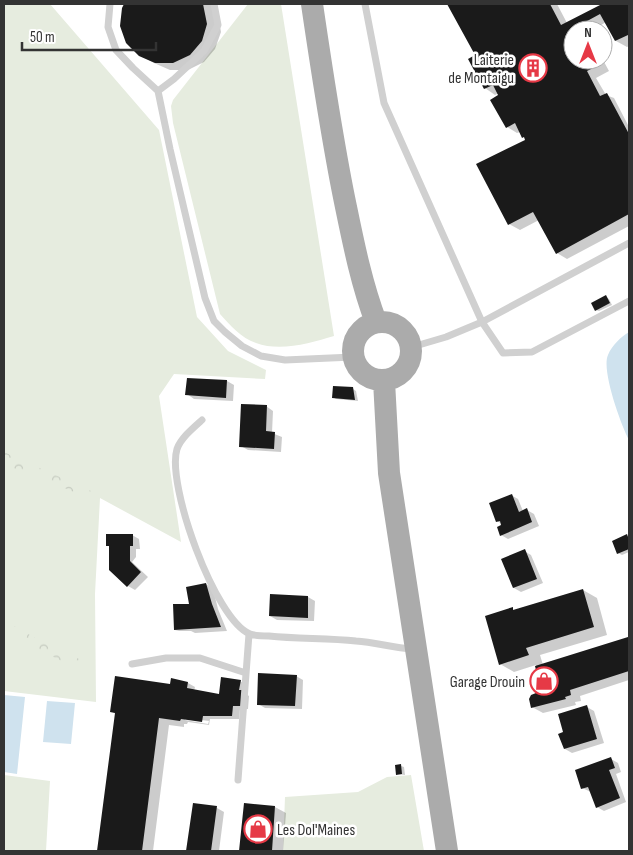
<svg xmlns="http://www.w3.org/2000/svg" width="633" height="855" font-family="'Sofia Sans Condensed',sans-serif">
<style>
.green{fill:#e6ecdf}
.forest{fill:url(#forest-crowns)}
.water{fill:#cfe2ee}
.shadow{fill:#0003;fill-rule:evenodd}
.building{fill:#1a1a1a}
.lines{fill:none;stroke-linecap:round;stroke-linejoin:round}
.lane{stroke:#d0d0d0;stroke-width:7}
.primary{stroke:#ababab;stroke-width:22}
.labels{text-anchor:middle;stroke-width:5;stroke-linejoin:round;paint-order:stroke}
.poi-label{font-size:16px;fill:#333;stroke:#fff;text-anchor:end}
</style>
<defs>
<pattern id="forest-crowns" width="20" height="18" patternUnits="userSpaceOnUse" patternTransform="scale(1.25)"><rect width="20" height="18" fill="#e6ecdf"/><path d="M2 6a3 3 0 1 1 6 0M12 15a3 3 0 1 1 6 0" fill="none" stroke="#c6cbc0"/></pattern>
</defs>
<rect width="100%" height="100%" fill="#fff"/>
<!-- green -->
<path class="green" d="M4,4H50L159,130L197,317L228,351L266,370L265,379L174,374L159,396L181,542L100,498L95,594L96,702L4,691Z
M248,4H281L334,336C311,343 280,352 256,343C241,338 230,325 220,314L173,123L171,106L173,100Z
M4,775L50,781L46,851H4Z
M411,775L424,851H283L285,797L358,792L387,777Z"/>
<!-- forest -->
<path class="forest" d="M4,452L91,491L89,500L34,473L4,466Z
M4,620L47,645L86,662L87,668L61,661L4,630Z"/>
<!-- water -->
<path class="water" d="M629,332V440C621,425 601,370 608,355C612,345 621,337 629,332Z
M4,695L25,697L17,774L4,772Z
M47,701L75,703L71,744L43,742Z"/>
<!-- shadow -->
<path class="shadow" d="M125,4H211L218,15L221,32L215,49L204,62L188,70H170L154,63L139,55L123,8Z
M449,4H557L567,23L604,4H629V46L627,47L616,41L606,22L593,30H573V60H603L609,71L596,78L606,95L614,98L629,127V226L567,259L557,253L539,220L520,230L509,224L527,140L520,132L517,133L507,127L500,96L499,93L495,95L485,88L477,56Z
M606,297L609,299L612,305L599,311L596,310Z
M227,381L234,385L233,401L194,399L187,394Z
M353,389L356,391L358,401L336,399L333,397Z
M266,406L273,411L272,433L282,437L281,452L248,450L241,446Z
M511,495L518,499L523,511L527,510L534,514L539,526L508,539L501,535L502,524L497,521Z
M132,535L139,539L140,549H136V557L132,562L148,577L135,590L128,586L110,547L107,545Z
M627,536L629,537V552L622,555L618,553Z
M524,551L531,555L543,583L521,592L514,588L503,560Z
M206,584L213,589L218,609L227,631L195,633L191,631H179L175,630Z
M583,590L597,598L607,635L540,655L543,665L628,639L629,640V680L580,696L581,701L575,702L576,705L543,713L532,707L543,692L536,665L514,672L500,664L512,609L516,611Z
M308,597L315,601L314,621L277,620L270,616Z
M296,676L303,680L302,709L265,708L258,704Z
M240,681L247,686L246,694L249,696L248,709H240L239,719H210L209,725L188,722L187,724H184V727L169,725L153,851H99L116,714L111,711L171,685L188,683L195,687L194,691L220,696ZM185,718L209,721L208,724L185,720Z
M587,707L594,711L604,743L572,753L565,749L564,733Z
M611,759L618,763L621,772L616,774L626,802L604,811L597,807L591,792L582,788Z
M401,766L404,767L405,775L398,774Z
M245,804L275,807L286,813L283,851H240Z
M194,805L217,808L224,812L219,851H187Z"/>
<!-- building -->
<path class="building" d="M124,4H203L207,24L202,41L190,55L173,63H155L139,56L126,43L120,26L122,8Z
M447,4H550L561,25L602,4H629V38L628,35L615,41L600,14L578,26L580,30H573V60H596L599,65L587,71L600,96L607,93L629,134V214L556,254L533,212L508,225L476,164L525,140L524,137L522,138L515,123L506,128L490,100L498,95L493,85L484,89L468,59L475,55Z
M606,295L610,303L595,311L591,303Z
M187,378L227,380L226,398L185,395Z
M333,386L353,387L355,400L332,398Z
M241,404L267,405L266,431L275,432L274,449L239,447Z
M512,494L519,512L527,508L532,522L500,536L497,527L501,525L500,521L496,522L489,503Z
M106,534H133V546H130V561L141,572L127,587L109,570V546H106Z
M627,534L629,540V549L617,554L612,541Z
M525,549L537,579L513,588L501,559Z
M206,583L212,604L221,627L174,630L173,604H189L186,587Z
M583,589L594,627L526,648L529,655L499,665L485,616L513,607V610Z
M270,594L308,596V618L269,616Z
M628,637L629,671L570,690L571,695L565,697L566,699L531,708L529,699L531,695L541,691L535,666Z
M258,673L297,675L295,706L257,705Z
M115,676L170,684L171,678L188,682L187,688L219,694L221,677L241,680L239,690H243L241,706H233L232,716H203L202,722L181,719L180,721L159,718L142,851H97L115,713L110,712Z
M587,705L597,739L564,749L558,734L563,732L558,714Z
M611,757L615,768L609,770L620,798L596,808L588,787L581,789L575,770Z
M401,764L402,774L396,775L395,765Z
M193,803L217,806L211,851H186Z
M244,803L275,806L272,851H239Z"/>
<g class="lines">
<!-- lane -->
<path class="lane" d="M110,4L108,27L116,50L133,68L158,91L170,149L205,298L214,321L225,332L242,346L261,356L285,360L353,357
M365,4L384,103L482,322L503,353L532,352L629,301
M158,91L174,79L204,51L218,25L214,4
M412,347L446,337L482,322L629,243
M202,420C193,428 181,438 177,449C166,484 215,620 250,634C255,636 263,636 269,636C298,639 327,638 356,641C375,642 393,648 412,649
M132,664L166,658H200L246,673
M238,780L249,634"/>
<!-- primary -->
<path class="primary" d="M312,4C322,72 332,140 346,207C354,246 362,285 376,322
M353 351a29 29 0 1 1 58 0a29 29 0 1 1-58 0Z
M384,381L389,473L447,851"/>
</g>
<!-- icons -->
<defs>
<g id="building-ring" transform="scale(1.4375)"><circle r="9.5" fill="#fff" stroke="#e63946" stroke-width="1.5"/><path d="M-4-6H4V6H1V3H-1V6H-4ZM-2.5-4.3h1.7v1.8h-1.7ZM.8-4.3h1.7v1.8H.8ZM-2.5-1h1.7V.8h-1.7ZM.8-1h1.7V.8H.8Z" fill="#e63946"/></g>
<g id="shop-ring" transform="scale(1.4375)"><circle r="9.5" fill="#fff" stroke="#e63946" stroke-width="1.5"/><path d="M-5-2.5h2.3a2.7 3.5 0 0 1 5.4 0H5L5.5 6h-11ZM-1.5-2.5h3a1.5 2.3 0 0 0-3 0Z" fill="#e63946"/></g>
</defs>
<g fill-rule="evenodd">
<use href="#building-ring" x="533" y="68"/>
<use href="#shop-ring" x="544" y="681"/>
<use href="#shop-ring" x="258" y="829"/>
</g>
<g class="labels">
<!-- poi labels -->
<g class="poi-label">
<text x="514" y="65">Laiterie<tspan x="514" dy="18">de Montaigu</tspan></text>
<text x="525" y="687">Garage Drouin</text>
<text x="277" y="835" text-anchor="start">Les Dol'Maines</text>
</g>
</g>
<!-- border -->
<rect width="633" height="855" fill="none" stroke="#333333" stroke-width="10"/>
<!-- north arrow -->
<g transform="translate(588 45)"><circle r="24" fill="#ffffff" stroke="#adadad"/>
<path d="M0-4L9 19L0 12L-9 19Z" fill="#e63946"/>
<text y="-8" font-size="14" font-weight="bold" text-anchor="middle" fill="#333333">N</text>
</g>
<!-- scale -->
<path d="M22 42v8h134v-8" fill="none" stroke="#333333" stroke-width="2.5"/>
<text x="30" y="42" font-size="15" fill="#333333" stroke="#ffffff" stroke-width="4" paint-order="stroke">50 m</text>
</svg>
